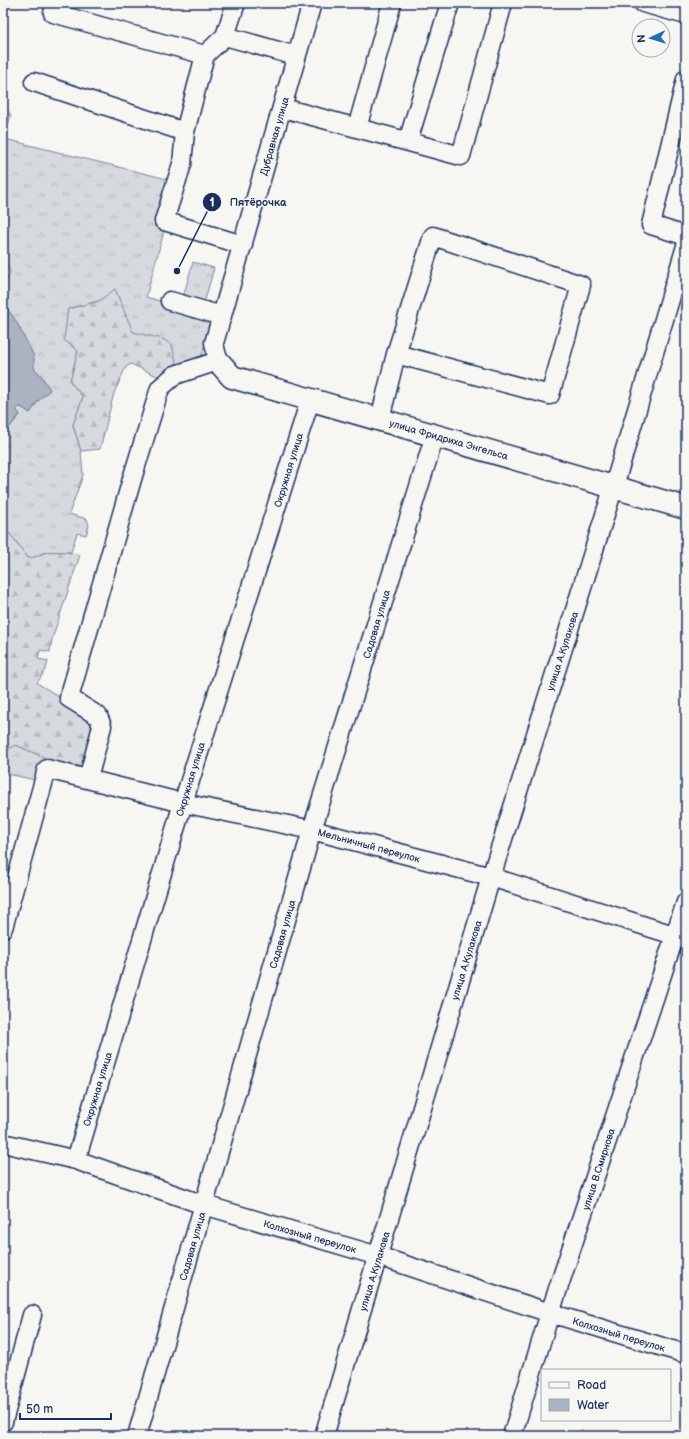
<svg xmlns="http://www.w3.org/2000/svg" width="689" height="1439" font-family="'Balsamiq Sans',sans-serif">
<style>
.grass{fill:url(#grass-tufts);stroke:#78849e}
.forest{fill:url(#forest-firs);stroke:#78849e}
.water{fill:#abb2c0;stroke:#717e99}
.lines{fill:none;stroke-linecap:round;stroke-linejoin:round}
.minor-casing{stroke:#1b2f5e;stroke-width:21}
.major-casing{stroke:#1b2f5e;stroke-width:25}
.minor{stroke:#f6f6f2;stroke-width:18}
.major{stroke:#f6f6f2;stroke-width:22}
.labels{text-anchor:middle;stroke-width:3;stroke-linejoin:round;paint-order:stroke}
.street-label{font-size:10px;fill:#1b2f5e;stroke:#f6f6f2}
.leader{fill:none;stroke:#1b2f5e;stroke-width:1.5}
.callout-dot{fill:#1b2f5e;stroke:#f6f6f2;stroke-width:1.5}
.mark-label{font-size:12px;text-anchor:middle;font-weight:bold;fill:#fff}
.callout-label{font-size:11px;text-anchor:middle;font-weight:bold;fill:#1b2f5e;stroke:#f6f6f2;stroke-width:3;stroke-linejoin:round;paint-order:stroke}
</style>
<defs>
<pattern id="grass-tufts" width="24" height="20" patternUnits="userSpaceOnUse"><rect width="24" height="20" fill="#d6d9dd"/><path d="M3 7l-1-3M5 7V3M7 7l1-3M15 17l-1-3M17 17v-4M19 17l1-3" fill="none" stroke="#b7bbc0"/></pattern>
<pattern id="forest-firs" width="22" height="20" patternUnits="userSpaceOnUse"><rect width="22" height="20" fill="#d6d9dd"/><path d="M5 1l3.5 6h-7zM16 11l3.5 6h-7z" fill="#b7bbc0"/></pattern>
</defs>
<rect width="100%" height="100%" fill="#f6f6f2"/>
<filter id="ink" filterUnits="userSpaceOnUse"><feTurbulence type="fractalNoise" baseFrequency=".025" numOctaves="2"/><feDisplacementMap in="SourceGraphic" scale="8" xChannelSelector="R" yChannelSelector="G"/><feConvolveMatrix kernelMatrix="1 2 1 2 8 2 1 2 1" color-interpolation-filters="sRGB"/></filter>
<g filter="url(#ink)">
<!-- grass -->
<path class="grass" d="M5,139L167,179L154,226L164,231L146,297L170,304L210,322L201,360L177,366L133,332L99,301L68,309L78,351L70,381L83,397L73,425L81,451L83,475L69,514L87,519L89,526L86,535L77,533L71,552H45L33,558H28L14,539L3,527V435L20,415L16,409L19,407H21L30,413L39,400L50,390L42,377L34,368L16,321L3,303V288L10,272L8,267L3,266V143Z
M193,262L214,268L204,303L183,297Z
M16,745L46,758L40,781L3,773V751Z"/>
<!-- forest -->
<path class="forest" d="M3,105L11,115L3,143Z
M115,289L133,332L163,339L172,345L177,366L157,376L131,364L126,367L114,393L100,449L81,451L73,425L83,397L70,381L78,351L64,340L68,309L99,301Z
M3,527L14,539L28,558C34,558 38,555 44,553C52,550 71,552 80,555L52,639L50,652L40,650L38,659L48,661L46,669L37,683L92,717L95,727L83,766L62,765L16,745L3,751Z"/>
<!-- water -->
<path class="water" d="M3,303L16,321L34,356V368L42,377L50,390L38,401L30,413L21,407H19L16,410L20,414L3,435Z"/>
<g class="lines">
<!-- minor casing -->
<g class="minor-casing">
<path id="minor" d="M56,3L53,13L205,55
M236,3L225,36L296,56
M643,3L686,15
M686,79L651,225L686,236
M34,82L185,132L205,55L225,36
M283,108L461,156L503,3
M357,128L392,3
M185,132L182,164L164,221L243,245
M408,141L450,3
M170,301L222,316
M380,419L396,354L433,236L581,285L550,395L396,354
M88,779L102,726L98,716L69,698L132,479L160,388L175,375L218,361L214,343L312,3
M3,928L47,769L183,803L312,830L491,877L686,939
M3,1143L76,1160L204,1205L378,1256L550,1313L686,1354
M76,1160L183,803L310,400
M3,1422L32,1315
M137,1436L312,830L435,435
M324,1436L491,877L614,486L686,246
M512,1436L550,1313L686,902"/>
</g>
<!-- major casing -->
<g class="major-casing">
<path id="major" d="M218,361L232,377L686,508"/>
</g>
<!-- minor -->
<use href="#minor" class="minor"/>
<!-- major -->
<use href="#major" class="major"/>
</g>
</g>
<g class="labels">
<!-- street labels -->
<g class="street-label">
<text transform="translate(274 136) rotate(-74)" y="4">Дубравная улица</text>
<text transform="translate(449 439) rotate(16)" y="4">улица Фридриха Энгельса</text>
<text transform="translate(288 470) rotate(-73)" y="4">Окружная улица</text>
<text transform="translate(376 624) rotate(-73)" y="4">Садовая улица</text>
<text transform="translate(562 651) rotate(-72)" y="4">улица А.Кулакова</text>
<text transform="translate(190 779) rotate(-73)" y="4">Окружная улица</text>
<text transform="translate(369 845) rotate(15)" y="4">Мельничный переулок</text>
<text transform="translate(282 934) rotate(-74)" y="4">Садовая улица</text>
<text transform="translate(466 960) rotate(-73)" y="4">улица А.Кулакова</text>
<text transform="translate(97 1089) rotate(-73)" y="4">Окружная улица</text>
<text transform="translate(598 1169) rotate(-72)" y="4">улица В.Смирнова</text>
<text transform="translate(310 1236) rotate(16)" y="4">Колхозный переулок</text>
<text transform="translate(192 1246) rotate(-74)" y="4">Садовая улица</text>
<text transform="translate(374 1271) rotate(-73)" y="4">улица А.Кулакова</text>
<text transform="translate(619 1334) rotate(17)" y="4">Колхозный переулок</text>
</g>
</g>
<!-- callouts -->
<path class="leader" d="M177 271L212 202"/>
<g class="callout-dot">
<circle cx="177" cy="271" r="4"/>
<circle cx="212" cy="202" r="10"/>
</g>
<g class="mark-label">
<text x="212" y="206">1</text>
</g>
<g class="callout-label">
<text x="258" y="206">Пятёрочка</text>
</g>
<!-- margin -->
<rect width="689" height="1439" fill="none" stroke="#f6f6f2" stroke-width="16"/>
<rect x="8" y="8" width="673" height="1423" fill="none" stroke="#1b2f5e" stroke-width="1.5" filter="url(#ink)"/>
<!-- legend -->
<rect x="541" y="1369" width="130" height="52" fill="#f6f6f2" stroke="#9ea6b7"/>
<rect x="549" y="1382" width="20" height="6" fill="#f6f6f2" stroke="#9ea6b7"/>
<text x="577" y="1389" font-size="12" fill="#1b2f5e">Road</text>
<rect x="549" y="1399" width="20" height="12" fill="#abb2c0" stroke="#9ea6b7"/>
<text x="577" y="1409" font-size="12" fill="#1b2f5e">Water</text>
<!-- north arrow -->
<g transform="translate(651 38) rotate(266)"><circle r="19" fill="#f6f6f2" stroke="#9ea6b7"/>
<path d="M0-3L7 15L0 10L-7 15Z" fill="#1f6fb2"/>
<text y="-6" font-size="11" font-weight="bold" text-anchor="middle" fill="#1b2f5e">N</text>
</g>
<!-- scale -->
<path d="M20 1413v6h91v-6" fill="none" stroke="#1b2f5e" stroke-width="2"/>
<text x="26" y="1413" font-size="12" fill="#1b2f5e" stroke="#f6f6f2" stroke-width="3" paint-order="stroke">50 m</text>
</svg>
